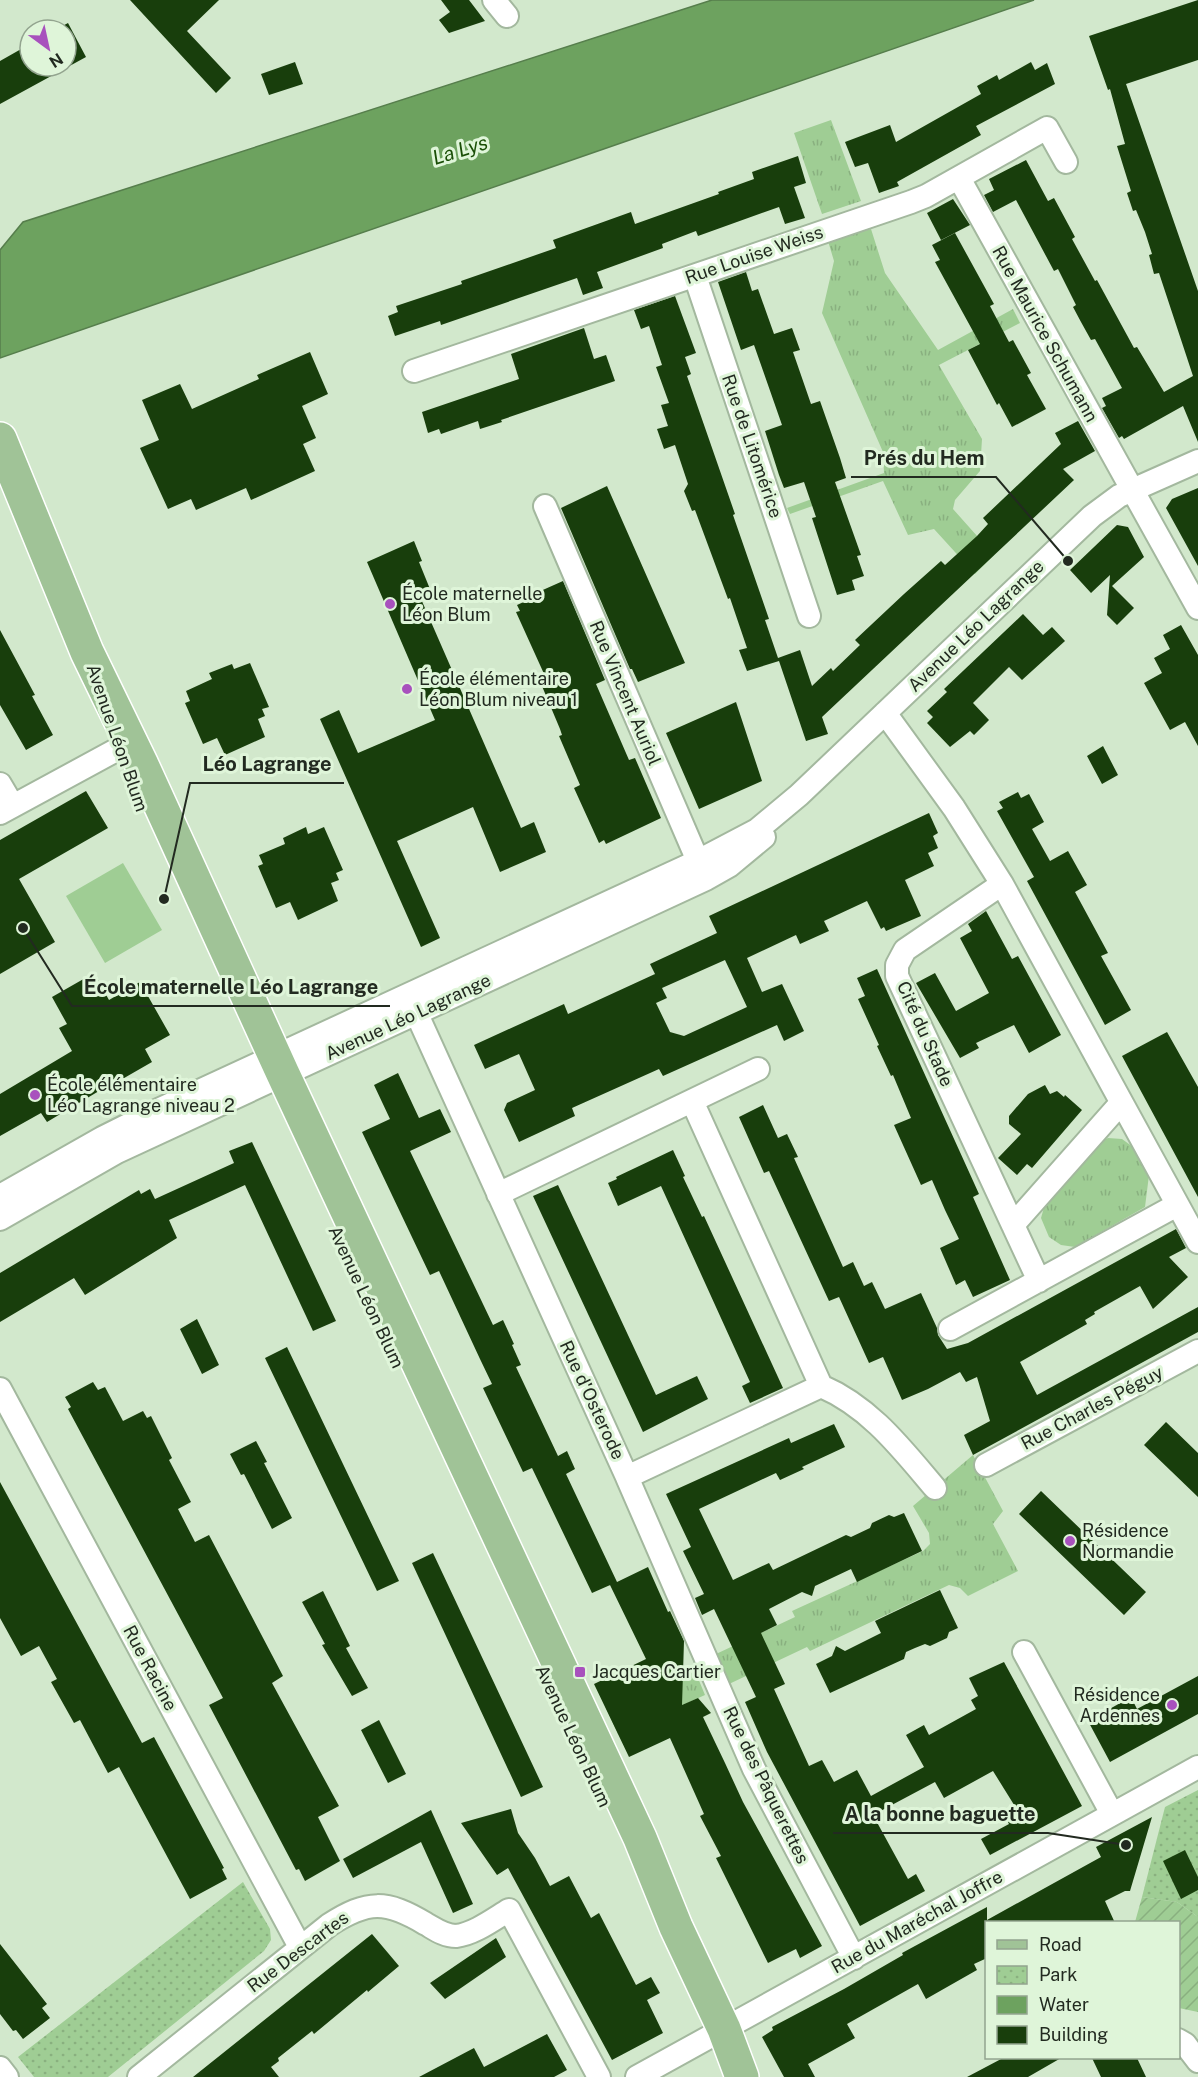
<svg xmlns="http://www.w3.org/2000/svg" width="1198" height="2077" font-family="'Public Sans',sans-serif">
<style>
.grass{fill:url(#grass-tufts)}
.park{fill:url(#park-dots)}
.garden{fill:url(#garden-furrows)}
.pitch{fill:#9fcd94}
.water{fill:#6da25f;stroke:#567e4c;stroke-width:1.5}
.building{fill:#183e0c}
.lines{fill:none;stroke-linecap:round;stroke-linejoin:round}
.street-casing{stroke:#a3b89e;stroke-width:26}
.primary-casing{stroke:#fff;stroke-width:36}
.street{stroke:#fff;stroke-width:22}
.primary{stroke:#a0c397;stroke-width:33}
.poi-dot{fill:#a851bd;stroke:#dff5d9;stroke-width:2}
.labels{text-anchor:middle;stroke-width:6;stroke-linejoin:round;paint-order:stroke}
.street-label{font-size:18px;fill:#222a20;stroke:#dff5d9}
.poi-label{font-size:18px;fill:#222a20;stroke:#dff5d9;text-anchor:start}
.water-label{font-size:20px;font-style:italic;fill:#194e06;stroke:#dff5d9}
.leader{fill:none;stroke:#222a20;stroke-width:2}
.callout-dot{fill:#222a20;stroke:#dff5d9;stroke-width:2}
.callout-label{font-size:20px;text-anchor:middle;font-weight:bold;fill:#222a20;stroke:#dff5d9;stroke-width:6;stroke-linejoin:round;paint-order:stroke}
</style>
<defs>
<pattern id="grass-tufts" width="24" height="20" patternUnits="userSpaceOnUse" patternTransform="scale(1.5)"><rect width="24" height="20" fill="#9fcd94"/><path d="M3 7l-1-3M5 7V3M7 7l1-3M15 17l-1-3M17 17v-4M19 17l1-3" fill="none" stroke="#89b07f"/></pattern>
<pattern id="park-dots" width="8" height="8" patternUnits="userSpaceOnUse" patternTransform="scale(1.5)"><rect width="8" height="8" fill="#9fcd94"/><path d="M2 2h.1M6 6h.1" fill="none" stroke="#89b07f" stroke-width="1.8" stroke-linecap="round"/></pattern>
<pattern id="garden-furrows" width="10" height="10" patternUnits="userSpaceOnUse" patternTransform="scale(1.5)"><rect width="10" height="10" fill="#9fcd94"/><path d="M-1 1l2-2M0 10L10 0M9 11l2-2" fill="none" stroke="#89b07f"/></pattern>
</defs>
<rect width="100%" height="100%" fill="#d2e8cc"/>
<!-- grass -->
<path class="grass" d="M831,120L861,201L822,214L794,133Z
M871,229L885,273L938,350L1013,309L1020,323L939,365L982,439L980,471L955,500L953,509L994,555L975,574L934,529L908,535L883,481L790,514L787,508L884,473L883,452L822,313L834,261L828,241Z
M1108,1138L1122,1139L1133,1147L1149,1175L1145,1207L1075,1247L1061,1245L1049,1237L1041,1218L1045,1204L1098,1143Z
M973,1455L1003,1511L993,1524L1018,1571L968,1596L960,1588L949,1585L810,1651L807,1647L729,1684L716,1654L795,1617L792,1611L923,1551L930,1544L929,1533L913,1506Z
M693,1666L705,1695L618,1734L605,1706Z"/>
<!-- park -->
<path class="park" d="M1198,1790V1917L1177,1902L1142,1897L1165,1807Z
M243,1882L270,1929L271,1940L264,1951L108,2077H34L18,2057Z"/>
<!-- garden -->
<path class="garden" d="M1142,1897L1177,1902L1198,1917V2012L1179,2008L1178,1922H1135Z"/>
<!-- pitch -->
<path class="pitch" d="M123,863L162,930L105,963L66,896Z"/>
<!-- water -->
<path class="water" d="M712,0H1034L0,358V250L23,222Z"/>
<!-- building -->
<path class="building" d="M130,0H219L187,31L231,78L216,93Z
M441,0H469L485,21L449,33L439,20L450,12Z
M1198,0V60L1126,84L1198,291V442L1183,406L1124,439L1122,436L1119,438L1102,408L1106,406L1102,398L1122,388L1095,339L1091,340L1081,322L1073,307L1076,305L1058,269L1054,271L1016,200L993,212L984,195L994,190L989,179L1026,160L1048,201L1054,198L1075,237L1072,239L1095,281L1097,280L1134,348L1137,347L1164,392L1193,376L1159,273L1154,274L1149,255L1152,254L1145,232L1136,210L1133,211L1127,193L1131,191L1117,146L1125,144L1110,89L1108,90L1089,36Z
M68,23L86,57L0,104V61L30,44V66H66V30H55Z
M295,62L303,84L269,95L261,74Z
M1031,62L1035,70L1047,63L1055,84L976,126L981,135L897,182L899,186L879,193L868,163L855,167L845,142L890,125L896,142L981,94L977,86L997,75L999,80Z
M798,156L806,183L794,187L805,218L785,224L779,207L698,236L696,231L662,244L663,248L597,272L603,288L583,295L577,278L441,325L440,321L395,336L388,316L398,312L396,306L462,284L461,281L556,248L553,240L631,212L635,224L719,194L718,192L754,179L752,172Z
M953,199L970,225L941,240L927,213Z
M955,233L994,304L990,306L1009,342L1013,340L1031,373L1027,375L1046,409L1012,427L999,403L997,405L968,350L980,344L935,262L940,260L932,245Z
M746,272L752,291L758,289L774,334L792,328L800,350L793,352L811,404L820,401L840,458L846,478L835,482L861,555L857,556L864,576L852,580L855,590L837,595L812,518L816,517L804,482L784,488L779,475L765,431L782,425L754,345L741,350L718,282Z
M675,296L696,353L685,357L691,374L687,376L735,514L733,515L769,619L765,620L778,658L800,650L812,686L831,668L833,671L860,645L855,640L904,594L941,561L945,565L977,536L988,524L983,518L1061,444L1055,433L1078,421L1095,451L1063,469L1074,480L822,717L828,734L806,741L779,661L747,671L739,650L747,648L730,598L728,599L695,510L692,511L684,491L688,484L675,445L664,449L657,429L668,426L661,405L669,403L656,367L662,365L649,326L641,329L634,310Z
M584,328L594,359L606,355L615,381L501,420L502,422L480,429L478,421L441,434L439,429L428,433L422,412L519,379L511,354Z
M310,352L328,394L302,406L316,438L303,444L315,471L251,500L246,488L196,510L191,499L168,509L140,448L159,440L142,400L180,384L192,409L259,379L257,375Z
M607,486L685,663L638,682L632,669H630L561,508Z
M1198,488V566L1166,508L1172,499Z
M1117,525L1128,527L1144,557L1112,586L1134,608L1117,625L1107,615L1110,575L1091,593L1070,570Z
M414,541L422,561L419,562L432,594L421,599L521,828L534,822L546,852L500,872L473,807L397,841L440,938L421,947L320,719L339,710L358,753L435,720L367,562Z
M563,581L605,680L596,684L629,760L635,758L661,818L606,844L604,840L599,843L574,788L580,785L559,736L562,735L560,729L539,679L545,676L516,612L520,611L517,605L537,596L536,593Z
M1023,614L1043,635L1052,627L1065,641L1022,680L1009,667L973,703L989,720L974,735L970,731L950,747L927,723L933,717L927,711L947,692L944,689Z
M1181,625L1198,655V746L1185,722L1170,730L1144,683L1162,673L1154,658L1170,649L1163,635Z
M0,630L35,695L32,696L53,735L26,750L0,705Z
M250,663L269,707L262,709L265,716L258,719L265,737L225,755L217,738L203,744L185,703L190,701L186,691L212,679L209,673L232,664L234,669Z
M736,702L762,781L699,809L666,733Z
M1103,746L1118,775L1102,784L1087,756Z
M86,791L108,828L19,879L55,942L0,974V840Z
M1018,792L1021,798L1029,794L1044,822L1032,829L1050,861L1068,851L1087,885L1075,892L1108,953L1101,956L1131,1010L1105,1025L1027,881L1034,877L997,811L1003,808L999,802Z
M929,813L938,833L933,836L938,848L928,853L934,866L905,880L921,916L886,931L884,927L881,929L867,901L824,921L829,931L800,944L796,935L747,958L762,992L782,984L804,1031L784,1041L777,1025L663,1076L659,1069L572,1108L575,1116L519,1142L504,1110L507,1103L535,1090L519,1054L485,1069L474,1045L564,1004L568,1014L655,974L667,998L656,1003L670,1032L684,1036L747,1007L725,960L662,988L650,964L717,933L709,916Z
M306,827L308,834L324,827L343,870L336,873L339,880L331,883L338,901L298,920L290,902L276,908L258,866L263,864L259,855L285,844L283,838Z
M986,911L1012,959L1018,956L1061,1035L1029,1053L1014,1025L976,1043L979,1048L960,1058L916,983L935,973L956,1011L989,993L960,938L972,931L968,924Z
M877,969L979,1194L973,1197L1010,1280L973,1297L965,1280L956,1285L940,1248L959,1239L945,1210L932,1180L921,1185L894,1125L911,1118L893,1075L891,1076L877,1046L879,1045L858,999L865,996L857,978Z
M94,973L109,1000L140,982L170,1035L145,1049L152,1062L105,1089L104,1088L47,1122L41,1113L0,1136V1094L72,1051L59,1028L67,1024L52,997Z
M1167,1032L1198,1087V1197L1122,1056Z
M398,1073L419,1118L440,1109L451,1132L410,1151L493,1325L503,1320L514,1344L512,1345L521,1365L516,1367L558,1456L567,1451L575,1469L566,1474L617,1582L648,1567L668,1612L670,1611L684,1641L682,1705L698,1698L711,1713L703,1717L725,1763L743,1802L822,1946L800,1958L796,1949L768,1963L716,1858L721,1856L700,1816L704,1814L670,1738L629,1757L594,1684L646,1659L610,1585L617,1582L592,1593L532,1468L523,1472L483,1388L492,1384L480,1359L439,1271L430,1275L362,1132L390,1119L374,1085Z
M1045,1085L1050,1094L1057,1091L1064,1097L1065,1095L1082,1110L1032,1168L1027,1164L1017,1175L998,1158L1021,1134L1009,1124V1116L1028,1094Z
M763,1105L778,1138L787,1134L798,1157L794,1158L843,1267L853,1262L864,1286L872,1282L885,1309L921,1293L937,1328L938,1335L947,1349L968,1343L1176,1229L1186,1248L1169,1257L1188,1277L1153,1309L1140,1286L1094,1312L1095,1314L1085,1320L1087,1324L1020,1362L1037,1395L1198,1307V1332L973,1455L964,1435L990,1421L977,1377L966,1382L960,1372L928,1389L902,1400L883,1357L869,1363L839,1297L829,1301L769,1171L764,1173L739,1117Z
M252,1142L336,1321L313,1331L245,1185L169,1220L177,1238L85,1295L74,1278L0,1322V1273L139,1190L141,1194L150,1189L155,1199L234,1163L229,1151Z
M673,1150L685,1176L683,1177L702,1217L704,1216L783,1388L750,1403L742,1386L750,1382L661,1186L618,1206L608,1183L617,1179L616,1177Z
M558,1185L656,1395L697,1376L708,1399L643,1432L533,1196Z
M197,1319L219,1365L202,1374L180,1329Z
M287,1347L399,1581L377,1591L265,1358Z
M93,1382L98,1390L105,1387L123,1421L143,1411L147,1418L151,1416L172,1458L169,1460L191,1502L178,1509L195,1542L209,1535L283,1676L272,1683L339,1806L318,1817L340,1861L305,1881L299,1869L296,1870L209,1705L223,1698L68,1409L71,1407L65,1397Z
M1166,1422L1198,1453V1497L1144,1445Z
M834,1424L845,1447L802,1467L804,1469L780,1480L776,1473L699,1509L733,1580L769,1563L773,1570L846,1535L851,1537L870,1528L872,1523L889,1515L894,1517L904,1513L922,1551L857,1582L851,1569L815,1586L812,1596L802,1592L769,1609L777,1625L761,1633L785,1684L774,1689L809,1766L822,1760L834,1782L857,1770L871,1796L924,1767L906,1735L924,1725L929,1735L976,1709L971,1700L978,1696L969,1678L1004,1662L1082,1806L990,1855L981,1839L1009,1824L1004,1814L1016,1808L993,1771L944,1798L935,1782L873,1815L908,1879L916,1874L925,1891L860,1926L767,1752L745,1702L756,1697L714,1609L702,1615L695,1598L704,1594L683,1551L691,1547L666,1494L789,1438L791,1443Z
M256,1441L267,1462L264,1463L292,1518L272,1529L244,1474L241,1475L230,1454Z
M0,1482L142,1743L154,1737L224,1868L222,1869L227,1879L190,1899L119,1767L108,1773L80,1720L74,1723L51,1682L57,1679L39,1646L21,1656L0,1618Z
M1041,1491L1146,1592L1124,1615L1019,1514Z
M433,1553L543,1787L521,1797L412,1563Z
M940,1590L958,1628L949,1632L947,1638L930,1646L925,1644L915,1648L906,1652L904,1659L830,1693L816,1664L832,1656L836,1646L845,1651L881,1633L875,1621Z
M323,1591L350,1646L346,1648L368,1688L352,1696L322,1645L325,1644L302,1602Z
M1198,1676V1714L1110,1762L1088,1721L1131,1697L1137,1709Z
M379,1720L406,1774L388,1783L361,1730Z
M511,1809L518,1833L535,1858L550,1886L569,1876L591,1918L599,1913L636,1985L651,1977L660,1993L647,2000L663,2033L612,2060L508,1868L497,1875L461,1823Z
M431,1810L473,1904L453,1913L421,1842L353,1878L343,1859Z
M1152,1817L1130,1891H1125L1105,1901L1115,1923H987V1958L974,1964L977,1970L926,1999L918,1984L847,2024L855,2038L808,2064L815,2077H784L762,2037L773,2030L772,2027L844,1989L903,1955L902,1953L987,1907V1920L1101,1857L1096,1847Z
M1185,1850L1198,1877V1890L1181,1899L1163,1861Z
M372,1934L399,1966L368,1992L367,1990L314,2034L312,2031L278,2058L279,2061L271,2067L279,2077H193Z
M496,1938L506,1957L445,1999L430,1983Z
M0,1944L47,2004L42,2008L50,2018L23,2039L16,2030L13,2031L0,2014Z
M547,2034L567,2070L554,2077H419L474,2048L484,2067Z
M1003,2058H1061L1028,2077H967Z
M1092,2058H1137L1146,2077H1101Z"/>
<g class="lines">
<!-- street casing -->
<g class="street-casing">
<path id="street" d="M494,0L507,16
M959,178L1198,608
M695,276L809,616
M414,371L911,202L926,196L1047,128L1066,162
M545,506L704,875
M885,713L954,808L1002,884L1198,1242
M0,784L13,806
M0,813L131,742
M1002,884L905,950L897,965V976L1039,1281
M410,999L627,1477L821,1386
M692,1101L821,1386C870,1407 901,1448 935,1488
M498,1194L758,1069
M0,1196L102,1138L156,1111L698,861L757,830L799,795L1092,516L1119,496L1198,461
M0,1219L117,1152L706,879L729,866L764,837
M1013,1225L1121,1103
M950,1329L1177,1205
M0,1389L300,1947
M986,1465L1198,1351
M627,1477L754,1769L854,1958
M1024,1652L1112,1814
M1178,2040L1185,2044L1198,2061
M0,2068L7,2077
M139,2077L329,1925C368,1900 386,1900 426,1924C435,1929 444,1936 456,1936C474,1934 494,1919 509,1910L599,2077
M637,2077L1198,1767"/>
</g>
<!-- primary casing -->
<g class="primary-casing">
<path id="primary" d="M0,439L87,652L142,765L283,1074L640,1838L676,1927L724,2029L742,2077"/>
</g>
<!-- street -->
<use href="#street" class="street"/>
<!-- primary -->
<use href="#primary" class="primary"/>
</g>
<!-- markers -->
<g class="poi-dot">
<circle cx="390" cy="604" r="6"/>
<circle cx="407" cy="689" r="6"/>
<circle cx="35" cy="1095" r="6"/>
<circle cx="1070" cy="1541" r="6"/>
<rect x="574" y="1666" width="12" height="12" rx="3"/>
<circle cx="1172" cy="1705" r="6"/>
</g>
<g class="labels">
<!-- street labels -->
<g class="street-label">
<text transform="translate(754 255) rotate(-19)" y="6">Rue Louise Weiss</text>
<text transform="translate(1045 334) rotate(61)" y="6">Rue Maurice Schumann</text>
<text transform="translate(752 446) rotate(71)" y="6">Rue de Litomérice</text>
<text transform="translate(976 626) rotate(-44)" y="6">Avenue Léo Lagrange</text>
<text transform="translate(625 693) rotate(67)" y="6">Rue Vincent Auriol</text>
<text transform="translate(117 738) rotate(71)" y="6">Avenue Léon Blum</text>
<text transform="translate(408 1017) rotate(-25)" y="6">Avenue Léo Lagrange</text>
<text transform="translate(925 1034) rotate(66)" y="6">Cité du Stade</text>
<text transform="translate(366 1297) rotate(65)" y="6">Avenue Léon Blum</text>
<text transform="translate(592 1400) rotate(65)" y="6">Rue d'Osterode</text>
<text transform="translate(1092 1408) rotate(-28)" y="6">Rue Charles Péguy</text>
<text transform="translate(150 1668) rotate(62)" y="6">Rue Racine</text>
<text transform="translate(573 1736) rotate(65)" y="6">Avenue Léon Blum</text>
<text transform="translate(766 1785) rotate(64)" y="6">Rue des Pâquerettes</text>
<text transform="translate(917 1922) rotate(-29)" y="6">Rue du Maréchal Joffre</text>
<text transform="translate(298 1952) rotate(-37)" y="6">Rue Descartes</text>
</g>
<!-- poi labels -->
<g class="poi-label">
<text x="402" y="600">École maternelle<tspan x="402" dy="21">Léon Blum</tspan></text>
<text x="419" y="685">École élémentaire<tspan x="419" dy="21">Léon Blum niveau 1</tspan></text>
<text x="47" y="1091">École élémentaire<tspan x="47" dy="21">Léo Lagrange niveau 2</tspan></text>
<text x="1082" y="1537">Résidence<tspan x="1082" dy="21">Normandie</tspan></text>
<text x="592" y="1678">Jacques Cartier</text>
<text x="1160" y="1701" text-anchor="end">Résidence<tspan x="1160" dy="21">Ardennes</tspan></text>
</g>
<!-- water labels -->
<g class="water-label">
<text transform="translate(460 150) rotate(-17)" y="7">La Lys</text>
</g>
</g>
<!-- callouts -->
<path class="leader" d="M1068 561L996 477H851M164 899L190 783H344M23 928L72 1006H390M1126 1845L1048 1833H833"/>
<g class="callout-dot">
<circle cx="1068" cy="561" r="6"/>
<circle cx="164" cy="899" r="6"/>
<circle cx="23" cy="928" r="6"/>
<circle cx="1126" cy="1845" r="6"/>
</g>
<g class="callout-label">
<text x="924" y="465">Prés du Hem</text>
<text x="267" y="771">Léo Lagrange</text>
<text x="231" y="994">École maternelle Léo Lagrange</text>
<text x="940" y="1821">A la bonne baguette</text>
</g>
<!-- legend -->
<rect x="985" y="1921" width="195" height="138" fill="#dff5d9" stroke="#93a48f" stroke-width="1.5"/>
<rect x="997" y="1940" width="30" height="9" fill="#a0c397" stroke="#93a48f" stroke-width="1.5"/>
<text x="1039" y="1951" font-size="18" fill="#222a20">Road</text>
<rect x="997" y="1966" width="30" height="18" fill="url(#park-dots)" stroke="#93a48f" stroke-width="1.5"/>
<text x="1039" y="1981" font-size="18" fill="#222a20">Park</text>
<rect x="997" y="1996" width="30" height="18" fill="#6da25f" stroke="#93a48f" stroke-width="1.5"/>
<text x="1039" y="2011" font-size="18" fill="#222a20">Water</text>
<rect x="997" y="2026" width="30" height="18" fill="#183e0c" stroke="#93a48f" stroke-width="1.5"/>
<text x="1039" y="2041" font-size="18" fill="#222a20">Building</text>
<!-- north arrow -->
<g transform="translate(48 48) rotate(147)"><circle r="28" fill="#dff5d9" stroke="#93a48f" stroke-width="1.5"/>
<path d="M0-4.5L10 22L0 15L-10 22Z" fill="#a851bd"/>
<text y="-9" font-size="16" font-weight="bold" text-anchor="middle" fill="#222a20">N</text>
</g>
</svg>
